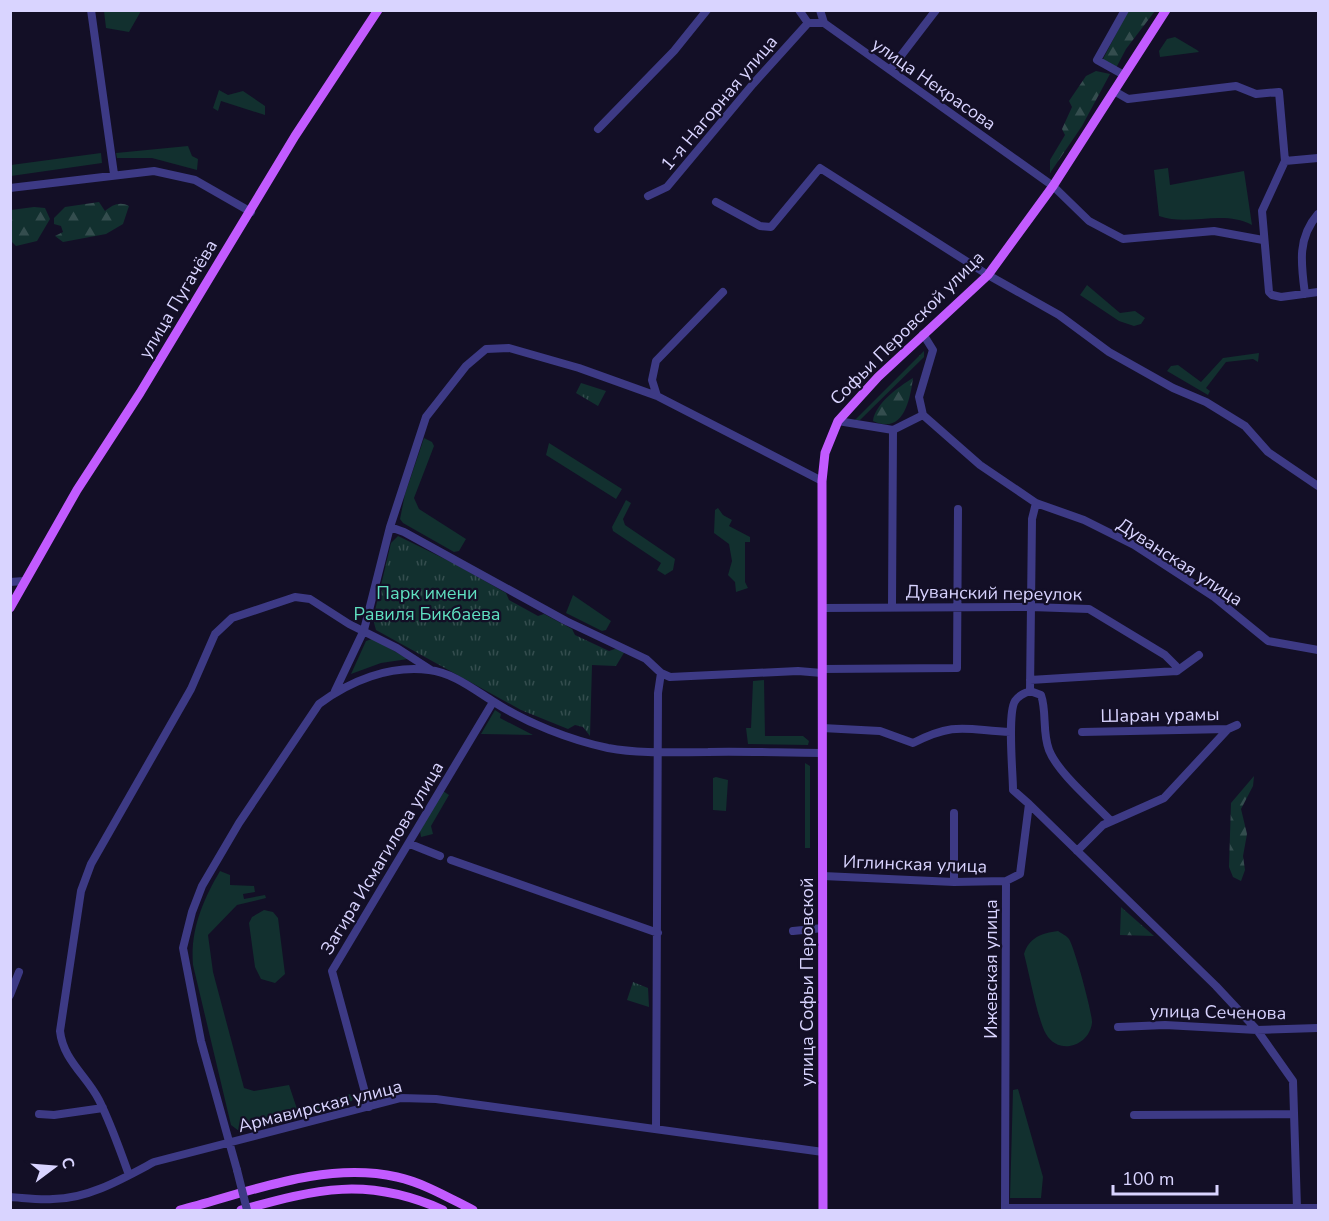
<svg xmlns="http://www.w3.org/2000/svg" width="1329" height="1221" font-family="'Nunito Sans',sans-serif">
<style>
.green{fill:#12302f}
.forest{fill:url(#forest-firs)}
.park{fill:url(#park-tufts)}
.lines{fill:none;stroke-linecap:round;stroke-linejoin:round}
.minor{stroke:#3d3a85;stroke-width:8}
.major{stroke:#c25bff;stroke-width:9}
.minor-bridge{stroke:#3d3a85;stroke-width:8}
.labels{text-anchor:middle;stroke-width:4.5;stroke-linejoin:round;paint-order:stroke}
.street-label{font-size:18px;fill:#d9d4ff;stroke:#130f26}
.park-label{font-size:18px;fill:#5fe0c0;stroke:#130f26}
</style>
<defs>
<pattern id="forest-firs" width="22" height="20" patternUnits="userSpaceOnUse" patternTransform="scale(1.5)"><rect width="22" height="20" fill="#12302f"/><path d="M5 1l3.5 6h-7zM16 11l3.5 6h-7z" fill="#344d4e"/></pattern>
<pattern id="park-tufts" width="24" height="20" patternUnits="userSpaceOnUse" patternTransform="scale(1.5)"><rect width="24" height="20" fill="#12302f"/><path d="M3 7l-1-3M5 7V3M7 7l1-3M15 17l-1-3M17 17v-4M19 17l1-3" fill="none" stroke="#344d4e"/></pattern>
</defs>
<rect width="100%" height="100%" fill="#130f26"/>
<!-- green -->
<path class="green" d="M104,11V10L141,11L129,32L106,28Z
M1175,37L1197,50L1199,52L1160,57L1159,51L1167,39Z
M219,90L228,95L243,91L265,106V115L221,101L218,111L213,108Z
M188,146L192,156L198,159L197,170L152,158H117L116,153Z
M101,153L102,163L11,176V165Z
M1168,168L1170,185L1244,171L1252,225C1222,209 1189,227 1159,216L1154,170Z
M1087,285L1120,313L1135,311L1145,318L1141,324L1134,326L1119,321L1080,295Z
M1259,353L1258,362L1253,359L1226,362L1206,388L1210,391L1208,395L1167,371L1171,366L1178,365L1201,382L1223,358Z
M424,438L432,442L434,446L414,498L419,509L466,539L459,551L454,552L403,523L400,519L405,494Z
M549,443L622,489L616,499L546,455Z
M626,500L631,503L623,519L625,525L675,559L673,570L665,575L657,570L661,563L613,531L612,527Z
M718,508L723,515L732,520L729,526L750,537V542H745V582L748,588L736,592L735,582L728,575L732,561L729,544L714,533L715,510Z
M573,595L611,621L606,630L602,631L566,613Z
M372,639L375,640L408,659L381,663L351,674L366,641Z
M764,680L765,736H803L809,741L808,745L748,744L746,728H751L753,681Z
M495,710L501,714L500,718L533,735L481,734Z
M805,763L810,766V848H805Z
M716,777L728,780L726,811L713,810V778Z
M443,791L449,795L431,826L433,834L421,837L420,831Z
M220,871L230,875V885L254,886L255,892L243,894L244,899L265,895L266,898L237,905L208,935L213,972L244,1088L254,1091L289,1085L297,1109L354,1093L352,1101L239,1131L231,1125L193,965C190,930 203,900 220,871Z
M264,910L273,912L278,918L285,974L275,983L261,979L255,967L249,923L252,917Z
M1058,931C1062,934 1066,935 1069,939C1074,946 1093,1015 1092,1023C1089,1046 1059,1056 1046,1034C1038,1021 1029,972 1024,954C1029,938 1041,933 1058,931Z
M1018,1089L1043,1177L1041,1198H1010L1013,1090Z"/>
<!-- forest -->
<path class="forest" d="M1128,11H1155L1126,49L1116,68L1103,59Z
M1096,71L1110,74L1082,126L1050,173V160L1065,135L1062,129L1072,107L1069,101L1086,76Z
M99,202L105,211C112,205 120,201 129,206L123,224L106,234L63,242L55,236L63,232L61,226L54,224V218L65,207Z
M34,207L45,208L50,219L37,241L16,246L11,241V210Z
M924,351V357L860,420H855Z
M913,378C910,401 903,435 873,421C875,404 898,387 913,378Z
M1254,776L1253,786L1241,809L1247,834L1243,856L1245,870L1241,881L1233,877L1229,867L1231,803Z
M1121,907L1154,936L1120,935Z"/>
<!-- park -->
<path class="park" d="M581,383L606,391L598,406L576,393Z
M398,536L453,563L506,593L509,600L538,616L544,614L572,629L575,635L609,651L618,648L625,651L616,666L592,665L590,736L583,727L575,725L568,729L521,710L376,630L373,619L391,543Z
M633,982L648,988L649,1007L627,1000Z"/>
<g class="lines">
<!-- minor -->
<path class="minor" d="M91,10L114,174
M799,10L808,23H824L1053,186L1089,221L1123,239L1214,231L1263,240
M820,10L824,23
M890,70L936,10
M1124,75L1097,60L1125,10
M1114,91L1128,99L1236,86L1256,94L1279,92L1285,161L1262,211L1269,292L1272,295L1281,297L1318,292
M598,129L674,51L707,10
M1285,161L1318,158
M10,188L154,171L195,180L251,212
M648,196L667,187L753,84L808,23
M716,202L760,226L771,227L820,168L988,275L1059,315L1109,352L1173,388L1206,402L1245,426L1268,452L1318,486
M723,292L656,361L652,380L657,396L822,481
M1305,294C1301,264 1297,238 1318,214
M923,334L933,350L919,397L923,415L980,465L1036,503L1084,520L1134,545L1214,597L1268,641L1318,650
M838,421L893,430
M390,527L404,532L566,621L646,659L661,673L670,677L798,671L822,673
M10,582L24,581
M892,606L893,430L923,415
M822,608L1031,607L1089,609L1165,655L1176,666L1177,671L1030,680
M822,669L957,668L958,509
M1177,671L1199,655
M335,691L364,630L390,527L426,417L466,366L486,349L509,348L579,368L657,396
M1030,691L1041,695C1047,712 1042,732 1049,750C1058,773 1093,802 1111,821
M822,728L880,731L913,743C956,721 966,730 1011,732
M1082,732L1228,729L1237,725
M1029,804L1216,986L1257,1030L1293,1081L1297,1208
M954,813V882
M410,844L440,856
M1077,851L1103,825L1164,798L1228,729
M451,860L658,933
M823,876L954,882L1006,881L1020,874L1029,804L1013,790C1013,773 1007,714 1015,701C1019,695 1024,693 1030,691L1032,519L1036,503
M793,931L823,928
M10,995L19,972
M1118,1027L1165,1025L1257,1030L1318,1028
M369,1107L332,971L493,702
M39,1114L54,1115L103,1108
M1134,1115L1294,1114
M656,1129L658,693L661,673
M237,1170L201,1041L183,948L192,912L202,886L239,823L319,704C350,681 389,665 429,670C452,672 476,691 494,702C527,723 570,740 608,748C641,754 675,752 708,752C746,751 784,753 822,753
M129,1175C120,1150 111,1124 99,1100C87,1076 63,1060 60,1031L81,891L91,864L191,689L215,634L232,618L295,597L310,599L349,624L397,648L431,670
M10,1197C25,1198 39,1200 53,1199C88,1199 124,1178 154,1162L401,1098L436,1099L823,1152
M1006,1208H1318
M1005,1210L1006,881"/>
<!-- major -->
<path class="major" d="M10,608L77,490L140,393L295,136L378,10
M180,1210C250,1192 324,1161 397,1177C424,1183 449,1198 473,1210
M241,1210C317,1189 367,1176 443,1210
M823,1210L822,481L825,453L838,421L878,377L988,275L1053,186L1166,10"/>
<!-- minor-bridge -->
<path class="minor-bridge" d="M237,1170L247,1210"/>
</g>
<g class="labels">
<!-- street labels -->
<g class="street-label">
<text transform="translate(934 84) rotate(35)" y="6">улица Некрасова</text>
<text transform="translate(719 103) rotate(-50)" y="6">1-я Нагорная улица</text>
<text transform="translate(178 299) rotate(-59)" y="6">улица Пугачёва</text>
<text transform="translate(907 328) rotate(-45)" y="6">Софьи Перовской улица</text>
<text transform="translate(1180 562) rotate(33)" y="6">Дуванская улица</text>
<text transform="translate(994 593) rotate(1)" y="6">Дуванский переулок</text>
<text transform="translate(1160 715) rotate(-1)" y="6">Шаран урамы</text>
<text transform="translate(382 858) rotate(-59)" y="6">Загира Исмагилова улица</text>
<text transform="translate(915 864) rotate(2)" y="6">Иглинская улица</text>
<text transform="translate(991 969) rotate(-90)" y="6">Ижевская улица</text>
<text transform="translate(807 982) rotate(-90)" y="6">улица Софьи Перовской</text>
<text transform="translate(1218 1012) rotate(1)" y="6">улица Сеченова</text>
<text transform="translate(320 1106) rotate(-14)" y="6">Армавирская улица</text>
</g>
<!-- park labels -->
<g class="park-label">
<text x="427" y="599">Парк имени<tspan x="427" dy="21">Равиля Бикбаева</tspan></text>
</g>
</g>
<!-- border -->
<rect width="1329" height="1221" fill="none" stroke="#d9d4ff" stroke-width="24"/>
<!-- north arrow -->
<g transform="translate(54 1167) rotate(74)" stroke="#130f26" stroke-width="4.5" paint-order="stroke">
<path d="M0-4.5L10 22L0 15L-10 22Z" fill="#d9d4ff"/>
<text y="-9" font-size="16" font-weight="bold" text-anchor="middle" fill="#d9d4ff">С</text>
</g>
<!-- scale -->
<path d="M1113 1185v9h104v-9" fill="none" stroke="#d9d4ff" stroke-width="3"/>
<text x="1122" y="1185" font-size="18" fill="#d9d4ff" stroke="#130f26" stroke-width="4.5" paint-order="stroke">100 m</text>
</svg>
